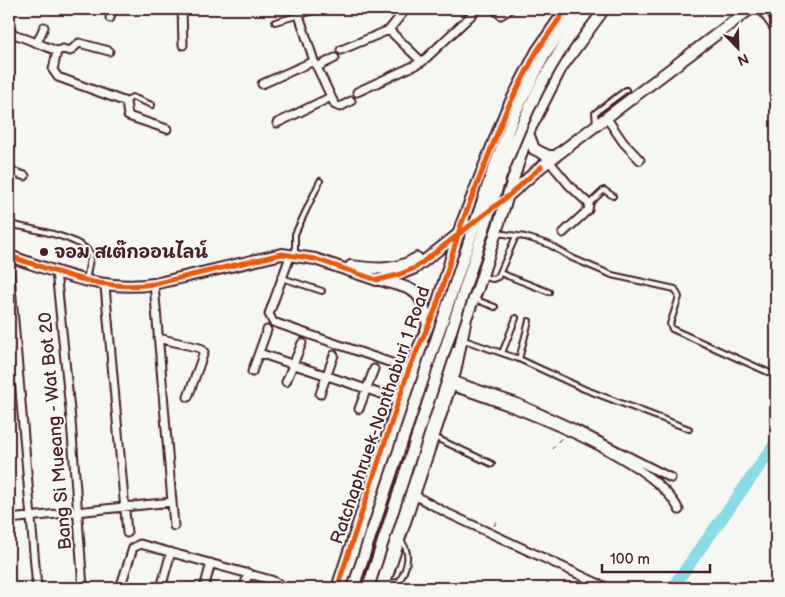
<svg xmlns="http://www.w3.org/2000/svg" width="785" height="597" font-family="'Balsamiq Sans','Playpen Sans Thai',sans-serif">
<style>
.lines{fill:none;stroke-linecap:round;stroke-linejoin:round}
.river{stroke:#8bdbe6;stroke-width:12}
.lane-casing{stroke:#4a1f2b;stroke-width:8}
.street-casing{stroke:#4a1f2b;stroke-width:11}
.secondary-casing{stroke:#4a1f2b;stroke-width:14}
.path{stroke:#4a1f2b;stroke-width:1;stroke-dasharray:5 4;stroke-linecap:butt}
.lane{stroke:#f6f6f2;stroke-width:4}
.street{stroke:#f6f6f2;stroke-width:7}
.secondary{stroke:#f6f6f2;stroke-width:10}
.secondary-bridge-casing{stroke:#4a1f2b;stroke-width:14;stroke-linecap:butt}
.secondary-bridge{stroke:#f6f6f2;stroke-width:10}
.cycleway-casing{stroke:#f6f6f2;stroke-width:8}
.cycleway{stroke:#e8590c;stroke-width:5}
.poi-dot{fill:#4a1f2b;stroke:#f6f6f2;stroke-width:2}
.labels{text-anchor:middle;stroke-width:4;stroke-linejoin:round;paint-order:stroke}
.poi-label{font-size:18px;font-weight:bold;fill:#4a1f2b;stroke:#f6f6f2;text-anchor:start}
.street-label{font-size:18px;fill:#4a1f2b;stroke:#f6f6f2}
</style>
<rect width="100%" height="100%" fill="#f6f6f2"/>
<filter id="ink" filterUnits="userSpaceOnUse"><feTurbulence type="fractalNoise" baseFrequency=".02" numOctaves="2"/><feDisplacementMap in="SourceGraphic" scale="10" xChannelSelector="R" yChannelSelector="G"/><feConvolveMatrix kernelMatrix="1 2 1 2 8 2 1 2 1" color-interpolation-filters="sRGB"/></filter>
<g filter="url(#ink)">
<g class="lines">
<!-- river -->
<path class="river" d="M672,588L776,443"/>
<!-- lane casing -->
<g class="lane-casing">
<path id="lane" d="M759,9L776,33
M275,22L322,9
M126,102L132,97L152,105
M596,124L595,113L626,90
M589,204L604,190L613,196
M9,224C30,229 79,236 91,254L86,280
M497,233L525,237L548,244L572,258L612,275L675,289L679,297L670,324L672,329L770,373
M295,254V234L320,181
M500,273L549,292
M483,277L493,279L498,277L516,236
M282,278L322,291
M474,299L495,307
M464,340L519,359L584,389L689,429
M502,353L516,318
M519,359L529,321
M434,437L492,464
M387,583L399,582C407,568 412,553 401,541"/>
</g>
<!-- street casing -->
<g class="street-casing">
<path id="street" d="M182,9L183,45
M297,9L314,61L335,105L340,107L351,101
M494,9L501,15L510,9
M110,18L112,9
M389,30L422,62
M9,32L57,51L53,70L58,77L126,102L128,116L167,129
M37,43L44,27
M341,50L389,30L406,9
M57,51L63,49L70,51L79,43L109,51
M317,67L335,58
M262,84L314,61
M357,92L422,62L478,9
M606,117L623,142L640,160
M277,123L331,97
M549,161L569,185L589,204L588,210L563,233
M9,171L25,176
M291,254L269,314L273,322L409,369
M9,263L37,588
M56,271L71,420L83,588
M154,284L174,526
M105,286L127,533
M158,338L200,348L204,352L188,397
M259,353L399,400
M252,372L267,330
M452,380L518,403L573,428L671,478
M286,382L302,343
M450,386C506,404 654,457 679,510
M320,394L334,355
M359,409L374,369
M414,495L447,513L608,588
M9,519L172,502
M120,588L133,548L140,544L271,580L287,588
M161,588L171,552
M204,588L211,563
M244,588L248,573"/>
</g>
<!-- secondary casing -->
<g class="secondary-casing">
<path id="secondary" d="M528,133L534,149L548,156H556
M537,170L750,9
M508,196L541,167
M9,256C58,272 101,292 154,284L282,254L315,259L377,280L398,275L415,268L479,218
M351,266C374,269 396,272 417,258
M380,280C415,290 421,287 428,326
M337,588L409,369L436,308L461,225L506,111L537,51L566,9
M345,588L426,347
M375,588L454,352
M383,588L455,372L466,318L478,288L528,133L561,68L604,9"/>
</g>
<!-- path -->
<path class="path" d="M552,449L563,436
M494,526L498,518"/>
<!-- lane -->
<use href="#lane" class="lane"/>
<!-- street -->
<use href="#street" class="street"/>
<!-- secondary -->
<use href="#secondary" class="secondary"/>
<!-- secondary-bridge casing -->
<g class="secondary-bridge-casing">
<path id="secondary-bridge" d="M353,588L492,173L514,115L544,56L577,9
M368,588L501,176C524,115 549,60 590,9"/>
</g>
<!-- secondary-bridge -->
<use href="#secondary-bridge" class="secondary-bridge"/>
<!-- cycleway casing -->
<g class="cycleway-casing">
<path id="cycleway" d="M9,256C58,272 101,292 154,284L282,254L315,259L377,280L398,275L415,268L507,197L541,167
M337,588L409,369L436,308L461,225L506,111L537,51L566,9"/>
</g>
<!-- cycleway -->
<use href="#cycleway" class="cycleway"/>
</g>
</g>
<!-- markers -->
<circle class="poi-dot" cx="44" cy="252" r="5"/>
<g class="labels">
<!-- poi labels -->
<g class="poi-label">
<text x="54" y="258">จอม สเต๊กออนไลน์</text>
</g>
<!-- street labels -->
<g class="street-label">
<text transform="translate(380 415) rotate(-71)" y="6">Ratchaphruek-Nonthaburi 1 Road</text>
<text transform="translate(55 431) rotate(-95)" y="6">Bang Si Mueang - Wat Bot 20</text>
</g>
</g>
<!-- margin -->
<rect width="785" height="597" fill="none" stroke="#f6f6f2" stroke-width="30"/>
<rect x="15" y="15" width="755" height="567" fill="none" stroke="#4a1f2b" stroke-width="2" filter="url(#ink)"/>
<!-- north arrow -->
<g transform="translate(738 48) rotate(157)" stroke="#f6f6f2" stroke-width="4" paint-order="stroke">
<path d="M0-4L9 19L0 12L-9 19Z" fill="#4a1f2b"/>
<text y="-8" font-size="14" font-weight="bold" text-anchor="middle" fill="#4a1f2b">N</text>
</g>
<!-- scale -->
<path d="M602 564v8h108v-8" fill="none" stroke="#4a1f2b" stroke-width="2.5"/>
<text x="610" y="564" font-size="15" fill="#4a1f2b" stroke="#f6f6f2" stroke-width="4" paint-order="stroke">100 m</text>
</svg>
